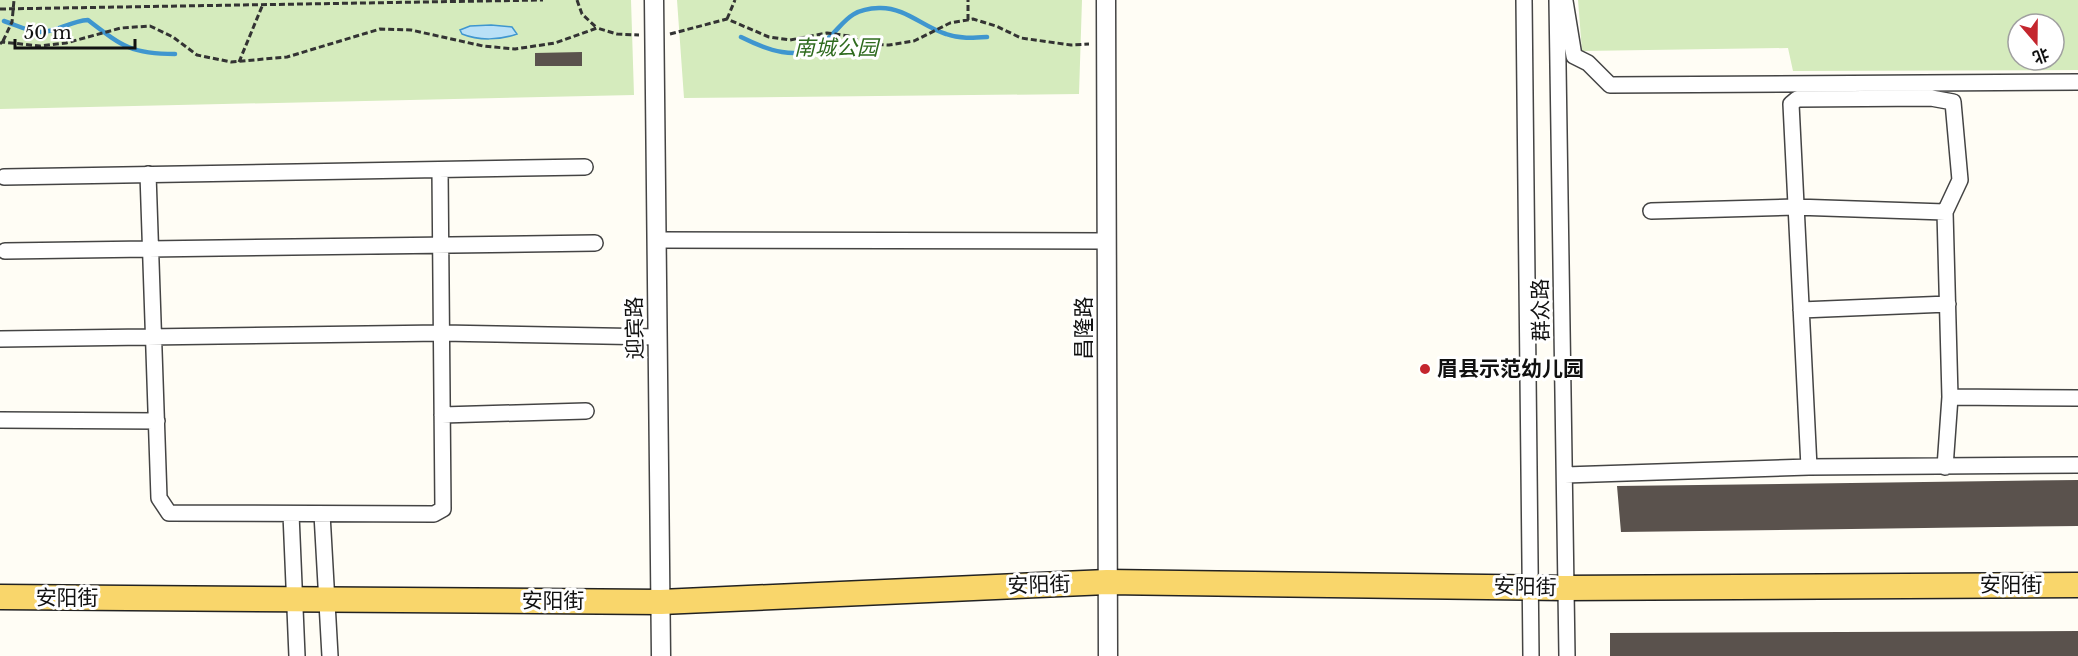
<svg xmlns="http://www.w3.org/2000/svg" width="2078" height="656" font-family="'Libre Baskerville','Noto Sans SC',serif">
<style>
.green{fill:#d5ebbd;fill-rule:evenodd}
.water{fill:#b9e0f7;stroke:#3f96cf;stroke-width:1.5}
.lines{fill:none;stroke-linecap:round;stroke-linejoin:round}
.stream{stroke:#3f96cf;stroke-width:4.5}
.building{fill:#5a524d}
.minor-casing{stroke:#444;stroke-width:18}
.tertiary-casing{stroke:#444;stroke-width:21}
.primary-casing{stroke:#222;stroke-width:27}
.path{stroke:#333;stroke-width:3;stroke-dasharray:6 3;stroke-linecap:butt}
.minor{stroke:#fff;stroke-width:15}
.tertiary{stroke:#fff;stroke-width:18}
.primary{stroke:#f9d66b;stroke-width:24}
.poi-dot{fill:#c4262e;stroke:#fff;stroke-width:2}
.labels{text-anchor:middle;stroke-width:6;stroke-linejoin:round;paint-order:stroke}
.park-label{font-size:21px;font-style:italic;fill:#2f6b1f;stroke:#fff}
.street-label{font-size:21px;fill:#111;stroke:#fff}
.poi-label{font-size:21px;font-weight:bold;fill:#111;stroke:#fff;text-anchor:start}
</style>
<rect width="100%" height="100%" fill="#fffdf5"/>
<!-- green -->
<path class="green" d="M0,0H631L634,95L0,109Z
M677,0H1082L1079,94L684,98Z
M1578,0H2078V70L1793,71L1788,48L1582,51ZM2018,24H2054V60H2018Z"/>
<!-- water -->
<path class="water" d="M491,25L512,27L517,34C500,40 479,41 462,34L460,30L470,26Z"/>
<g class="lines">
<!-- stream -->
<path class="stream" d="M4,21C16,25 29,32 42,32C57,32 70,21 88,20C122,46 131,54 175,54
M741,37C765,49 799,63 823,43C844,26 846,9 879,8C905,7 923,27 946,34C960,39 973,38 987,37"/>
</g>
<!-- building -->
<path class="building" d="M582,52V66H535V53Z
M2078,480V526L1621,532L1617,486Z
M2078,631V656H1610V633Z"/>
<g class="lines">
<!-- minor casing -->
<g class="minor-casing">
<path id="minor" d="M1524,0L1531,656
M1557,0L1567,656
M1565,1L1574,56L1588,63L1610,85L2078,82
M148,174L159,498L169,513L434,514L443,509L440,170
M4,177L585,167
M1651,211L1795,207L1945,212
M656,240L1106,241
M5,251L595,243
M1801,310L1948,304
M0,339L442,333L657,337
M1950,397L2078,398
M442,415L586,411
M0,420L157,421
M1809,467L1791,104L1797,99L1931,98L1953,102L1960,180L1945,212L1950,397L1945,467
M1565,475L1809,467L2078,465
M291,514L297,656
M322,514L330,656"/>
</g>
<!-- tertiary casing -->
<g class="tertiary-casing">
<path id="tertiary" d="M654,0L661,656
M1106,0L1108,656"/>
</g>
<!-- primary casing -->
<g class="primary-casing">
<path id="primary" d="M0,597L661,602L1107,582L1564,588L2078,585"/>
</g>
<!-- path -->
<path class="path" d="M577,0L582,14L597,28
M0,9L543,0
M727,19L735,0
M968,20V0
M670,34L727,19L769,37L790,40L827,33L849,36L867,44L889,45L914,41L950,23L973,19L996,26L1021,38L1071,45L1089,44
M3,41L12,22L14,0
M0,44L2,42L40,46L66,43L121,28L150,26L173,37L197,55L231,62L287,57L380,29L411,30L483,46L515,49L555,43L597,28L617,34L639,35
M239,62L263,4"/>
<!-- minor -->
<use href="#minor" class="minor"/>
<!-- tertiary -->
<use href="#tertiary" class="tertiary"/>
<!-- primary -->
<use href="#primary" class="primary"/>
</g>
<!-- markers -->
<circle class="poi-dot" cx="1425" cy="369" r="6"/>
<g class="labels">
<!-- park labels -->
<g class="park-label">
<text x="836" y="55">南城公园</text>
</g>
<!-- street labels -->
<g class="street-label">
<text transform="translate(1541 310) rotate(-91)" y="7">群众路</text>
<text transform="translate(635 328) rotate(-91)" y="7">迎宾路</text>
<text transform="translate(1084 328) rotate(-90)" y="7">昌隆路</text>
<text transform="translate(1039 585) rotate(-2)" y="7">安阳街</text>
<text x="2011" y="592">安阳街</text>
<text transform="translate(1525 587) rotate(1)" y="7">安阳街</text>
<text x="67" y="605">安阳街</text>
<text x="553" y="608">安阳街</text>
</g>
<!-- poi labels -->
<g class="poi-label">
<text x="1437" y="376">眉县示范幼儿园</text>
</g>
</g>
<!-- north arrow -->
<g transform="translate(2036 42) rotate(160)"><circle r="28" fill="#ffffff" stroke="#a0a0a0" stroke-width="1.5"/>
<path d="M0-4.5L10 22L0 15L-10 22Z" fill="#c4262e"/>
<text y="-9" font-size="16" font-weight="bold" text-anchor="middle" fill="#111111">北</text>
</g>
<!-- scale -->
<path d="M15 39v9h120v-9" fill="none" stroke="#111111" stroke-width="3"/>
<text x="24" y="39" font-size="18" fill="#111111" stroke="#ffffff" stroke-width="4.5" paint-order="stroke">50 m</text>
</svg>
